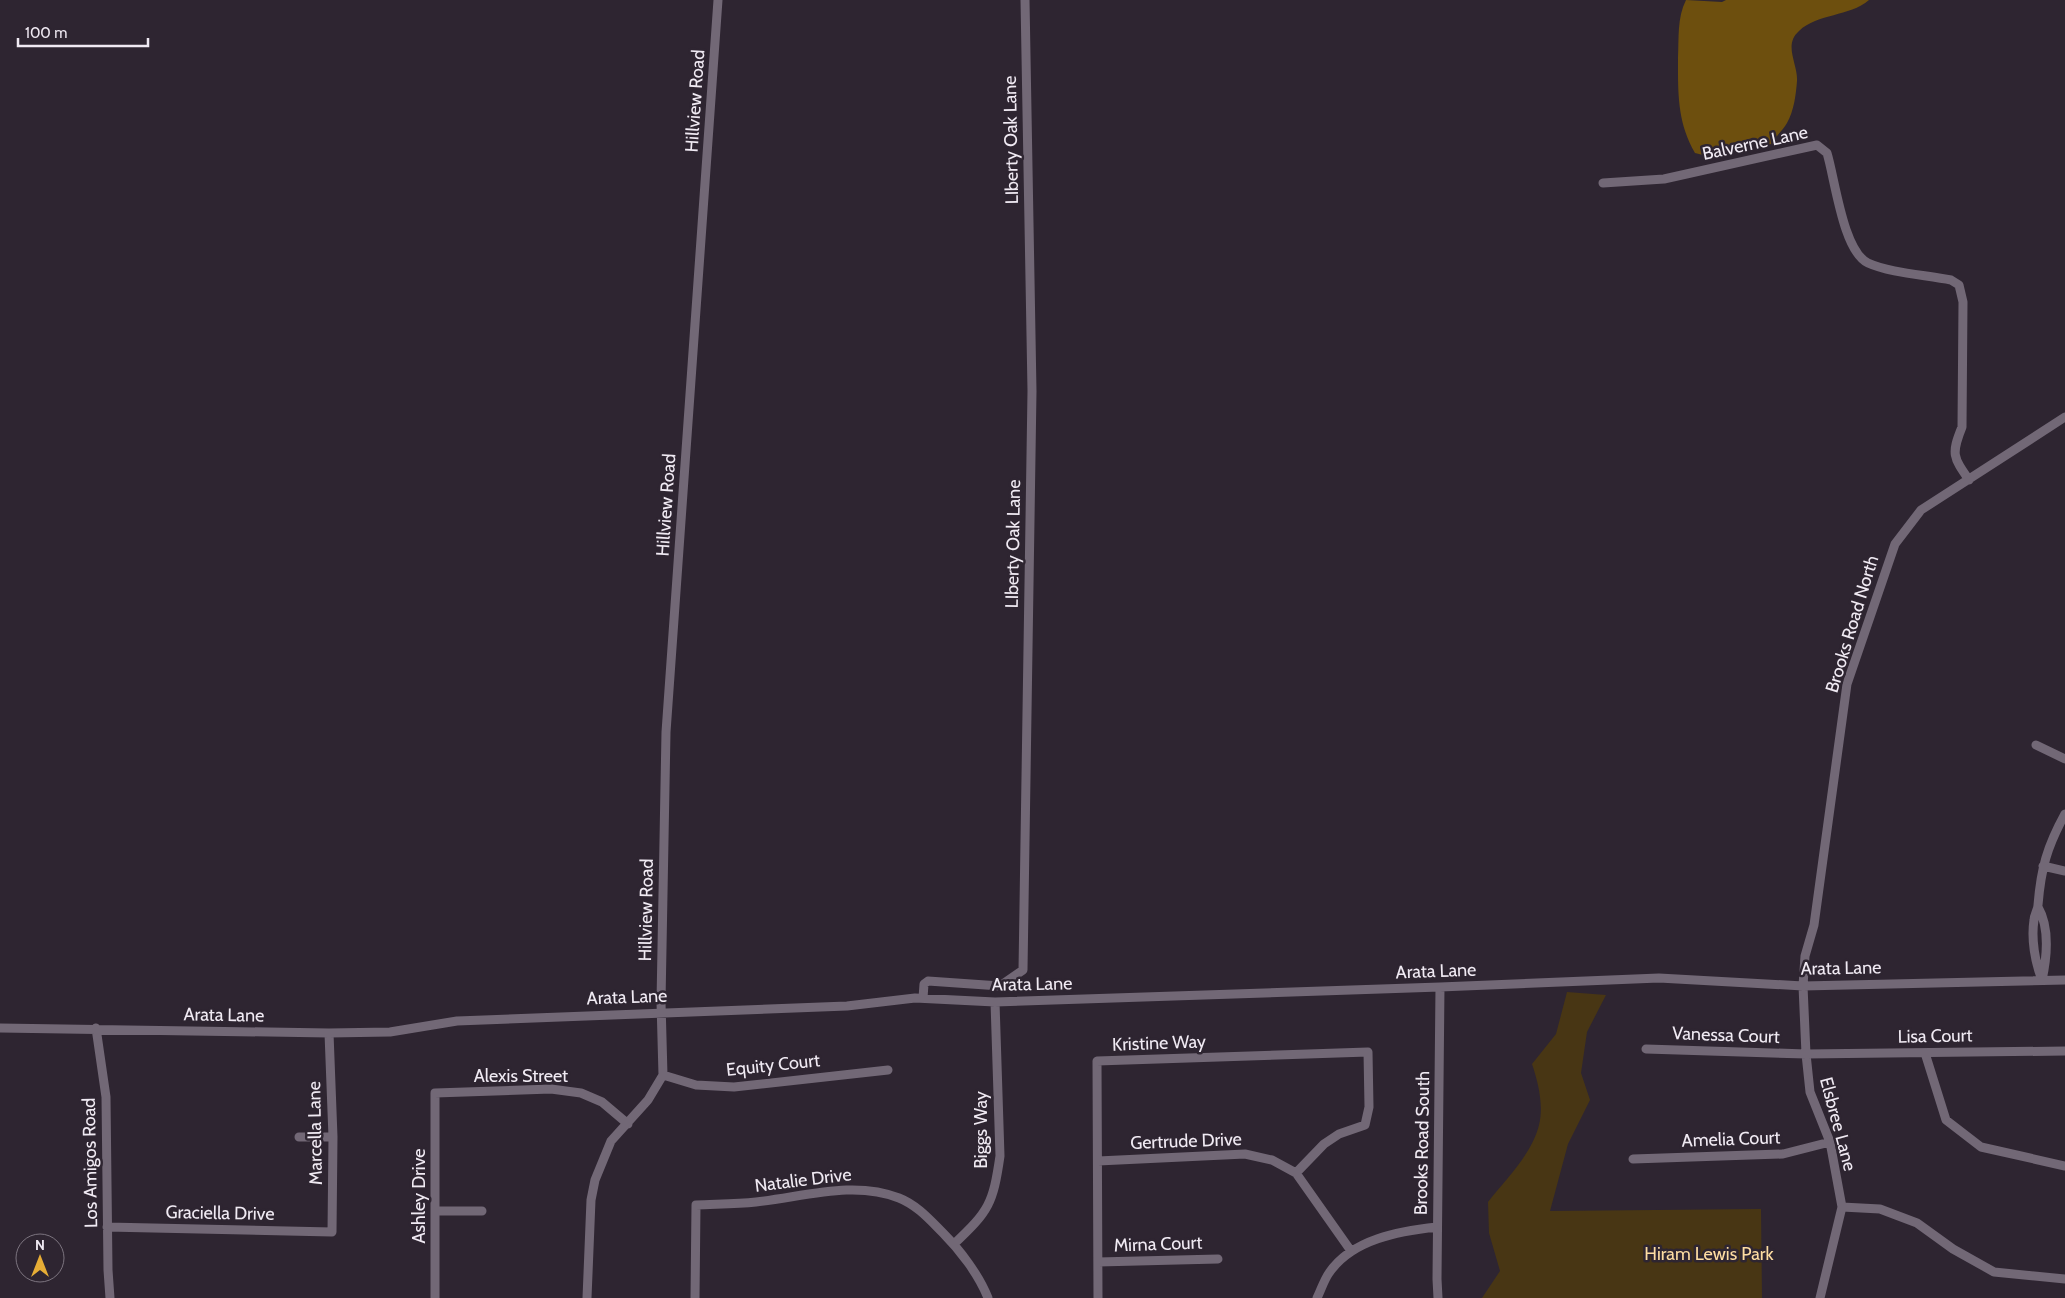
<svg xmlns="http://www.w3.org/2000/svg" width="2065" height="1298" font-family="Cabin,sans-serif">
<style>
.green{fill:#483614}
.water{fill:#6d4f0e}
.lines{fill:none;stroke-linecap:round;stroke-linejoin:round}
.minor{stroke:#726876;stroke-width:9}
.labels{text-anchor:middle;stroke-width:5;stroke-linejoin:round;paint-order:stroke}
.street-label{font-size:18px;fill:#f0eaf3;stroke:#2e2531}
.park-label{font-size:18px;fill:#fddca2;stroke:#2e2531}
</style>
<rect width="100%" height="100%" fill="#2e2531"/>
<!-- green -->
<path class="green" d="M1567,992L1606,995L1587,1032L1581,1073L1590,1100L1568,1144L1550,1211L1761,1209L1762,1298H1482L1500,1271L1489,1233L1488,1202C1506,1179 1532,1154 1539,1125C1544,1105 1538,1082 1532,1064L1556,1034Z"/>
<!-- water -->
<path class="water" d="M1686,0L1722,2L1726,0H1869C1849,17 1818,13 1799,31C1783,45 1798,64 1797,81C1796,94 1794,111 1787,123C1783,130 1776,136 1771,144L1711,157L1695,153C1677,122 1678,92 1678,58C1679,38 1677,18 1686,0Z"/>
<g class="lines">
<!-- minor -->
<path class="minor" d="M1603,183L1664,179L1817,145L1827,153C1835,179 1843,251 1868,263C1890,273 1927,275 1951,280L1959,285L1963,302L1962,427C1951,454 1953,457 1969,480
M2036,745L2065,759
M2043,866L2065,871
M2038,907C2050,928 2047,957 2042,980
M2042,980C2035,962 2031,939 2034,920C2034,915 2038,910 2038,905C2041,868 2047,847 2065,814
M923,998L924,984L928,981L1000,986L1023,970L1032,391L1025,0
M0,1028L329,1033L390,1032L457,1021L847,1006L915,998L995,1002L1440,987L1659,978L1803,986L2065,980
M96,1028L106,1097L108,1270L110,1298
M1646,1049L1806,1054L2065,1051
M1925,1053L1946,1120L1981,1147L2065,1166
M663,1075L696,1085L734,1087L888,1070
M299,1137H333
M1633,1159L1783,1154L1830,1142
M1098,1161L1245,1154L1272,1160L1296,1173L1351,1251
M1842,1207L1880,1209L1917,1223L1953,1249L1994,1272L2065,1279
M435,1211H482
M107,1227L332,1232L333,1137L329,1033
M954,1244C989,1211 993,1204 1000,1156L995,1002
M1098,1262L1218,1259
M435,1298V1093L551,1089L581,1093L602,1102L628,1124
M587,1298L591,1200L595,1180L611,1141L648,1100L663,1075L661,1002L666,732L718,0
M695,1298L696,1205C716,1204 736,1204 756,1202C803,1197 854,1180 899,1198C917,1205 930,1220 943,1233C960,1250 979,1275 988,1298
M1098,1298L1097,1061L1368,1052L1369,1107L1365,1125L1339,1134L1324,1144L1296,1173
M1317,1298C1321,1290 1324,1280 1329,1273C1352,1239 1400,1231 1437,1227
M1438,1298L1437,1279L1440,987
M1820,1298L1842,1207L1830,1142L1810,1092L1806,1054L1803,986L1805,956L1814,925L1847,684L1895,544L1921,510L2065,417"/>
</g>
<g class="labels">
<!-- street labels -->
<g class="street-label">
<text transform="translate(695 101) rotate(-86)" y="6">Hillview Road</text>
<text transform="translate(1011 140) rotate(-91)" y="6">LIberty Oak Lane</text>
<text transform="translate(1755 143) rotate(-12)" y="6">Balverne Lane</text>
<text transform="translate(666 505) rotate(-86)" y="6">Hillview Road</text>
<text transform="translate(1013 544) rotate(-89)" y="6">LIberty Oak Lane</text>
<text transform="translate(1852 624) rotate(-73)" y="6">Brooks Road North</text>
<text transform="translate(646 910) rotate(-89)" y="6">Hillview Road</text>
<text transform="translate(1841 968) rotate(-1)" y="6">Arata Lane</text>
<text transform="translate(1436 971) rotate(-2)" y="6">Arata Lane</text>
<text transform="translate(1032 984) rotate(-1)" y="6">Arata Lane</text>
<text transform="translate(627 997) rotate(-2)" y="6">Arata Lane</text>
<text transform="translate(224 1015) rotate(1)" y="6">Arata Lane</text>
<text transform="translate(1726 1035) rotate(2)" y="6">Vanessa Court</text>
<text transform="translate(1935 1036) rotate(-1)" y="6">Lisa Court</text>
<text transform="translate(1159 1043) rotate(-2)" y="6">Kristine Way</text>
<text transform="translate(773 1065) rotate(-6)" y="6">Equity Court</text>
<text x="521" y="1082">Alexis Street</text>
<text transform="translate(1838 1124) rotate(75)" y="6">Elsbree Lane</text>
<text transform="translate(981 1130) rotate(-90)" y="6">Biggs Way</text>
<text transform="translate(315 1133) rotate(-91)" y="6">Marcella Lane</text>
<text transform="translate(1731 1139) rotate(-2)" y="6">Amelia Court</text>
<text transform="translate(1186 1141) rotate(-2)" y="6">Gertrude Drive</text>
<text transform="translate(1422 1143) rotate(-89)" y="6">Brooks Road South</text>
<text transform="translate(90 1163) rotate(-91)" y="6">Los Amigos Road</text>
<text transform="translate(803 1180) rotate(-7)" y="6">Natalie Drive</text>
<text transform="translate(419 1196) rotate(-90)" y="6">Ashley Drive</text>
<text transform="translate(220 1213) rotate(1)" y="6">Graciella Drive</text>
<text transform="translate(1158 1244) rotate(-2)" y="6">Mirna Court</text>
</g>
<!-- park labels -->
<g class="park-label">
<text x="1709" y="1260">Hiram Lewis Park</text>
</g>
</g>
<!-- north arrow -->
<g transform="translate(40 1258)"><circle r="24" fill="#2e2531" stroke="#7c747f"/>
<path d="M0-4L9 19L0 12L-9 19Z" fill="#e6ad36"/>
<text y="-8" font-size="14" font-weight="bold" text-anchor="middle" fill="#f0eaf3">N</text>
</g>
<!-- scale -->
<path d="M18 38v8h130v-8" fill="none" stroke="#f0eaf3" stroke-width="2.5"/>
<text x="25" y="38" font-size="15" fill="#f0eaf3" stroke="#2e2531" stroke-width="4" paint-order="stroke">100 m</text>
</svg>
